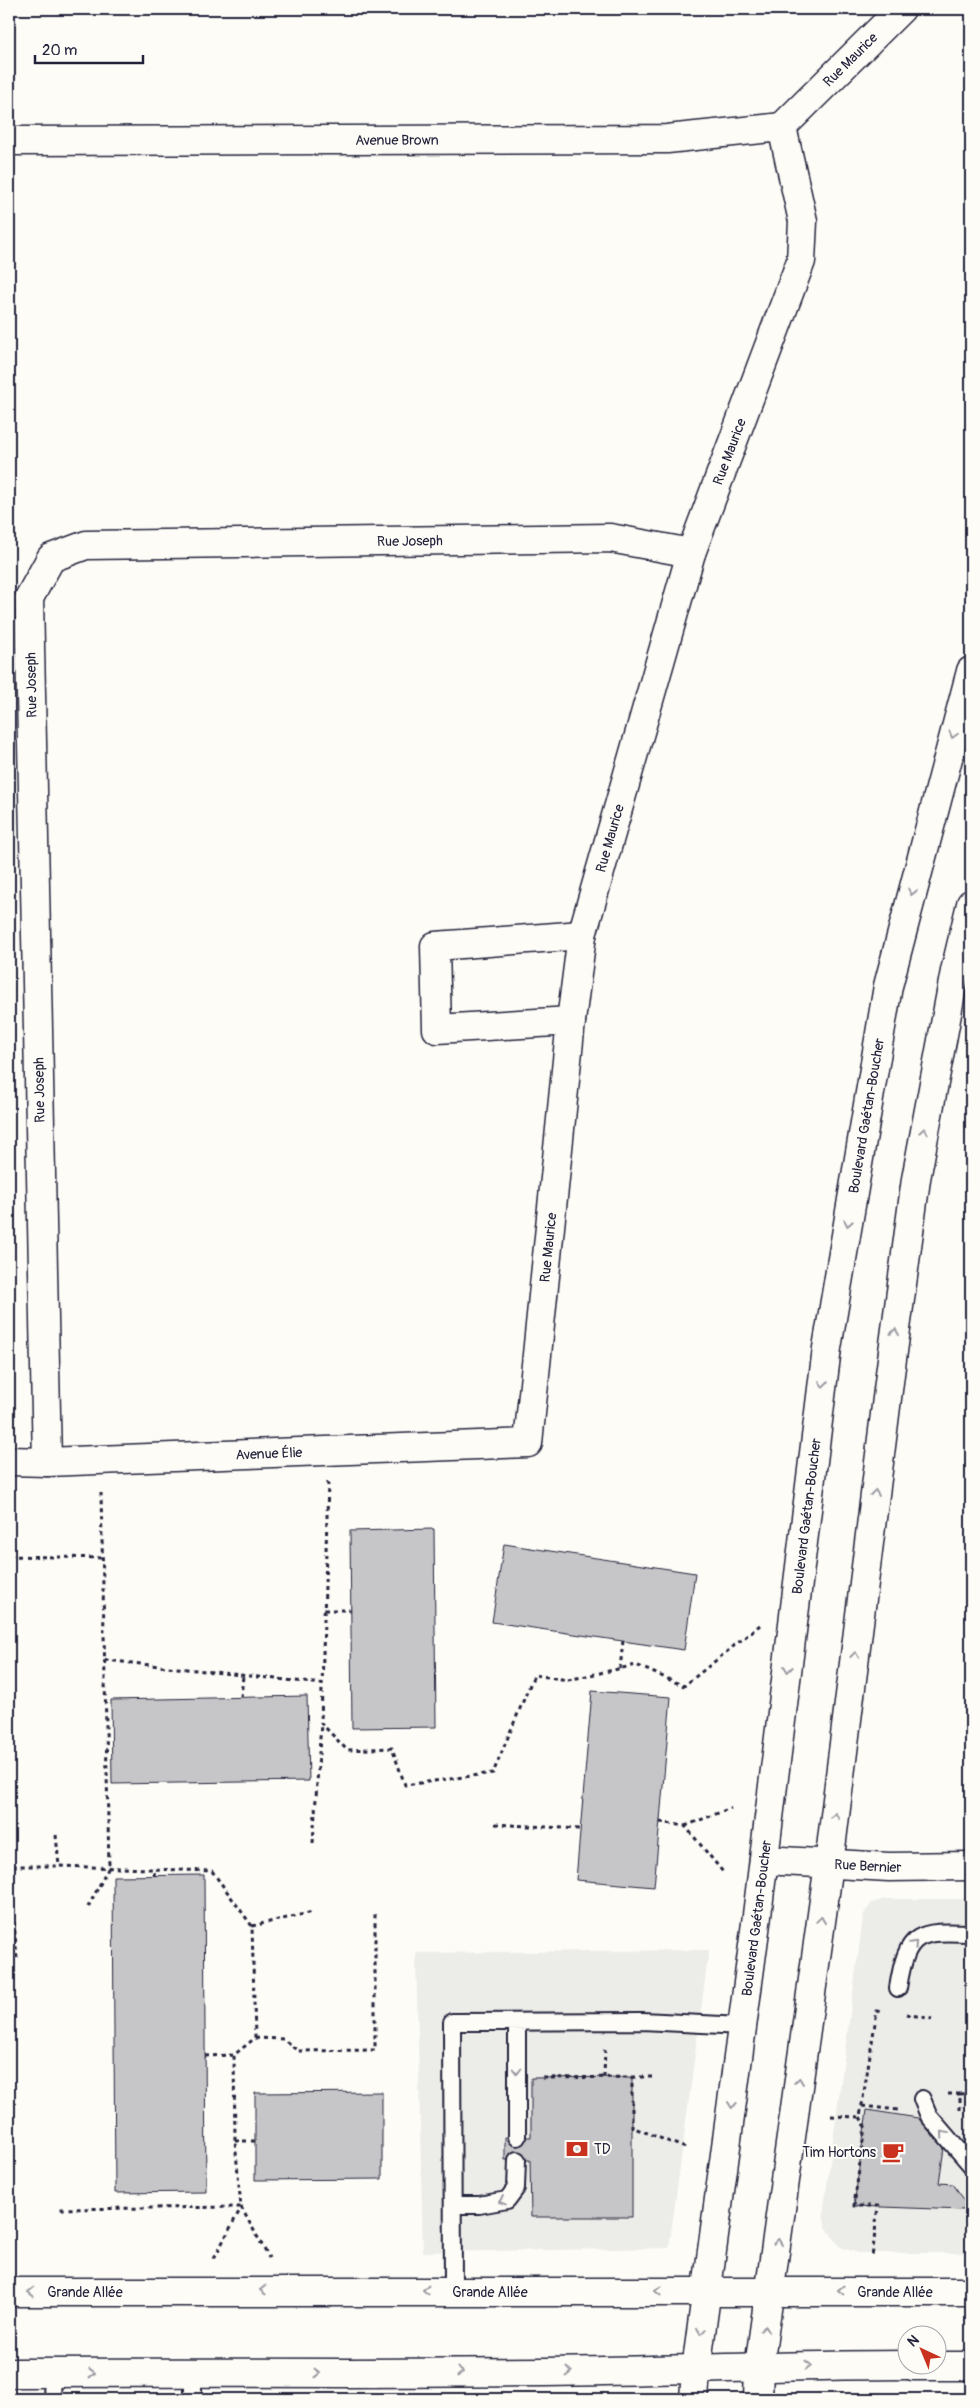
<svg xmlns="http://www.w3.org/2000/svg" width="980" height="2408" font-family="Pangolin,sans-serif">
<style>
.built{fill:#ecece9}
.building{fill:#c6c6c8;stroke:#22223b}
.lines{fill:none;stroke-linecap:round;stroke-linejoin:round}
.service-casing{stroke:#22223b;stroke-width:20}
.minor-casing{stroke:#22223b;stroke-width:31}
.secondary-casing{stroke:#22223b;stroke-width:31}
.path{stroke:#22223b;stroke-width:3;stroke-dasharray:4 4;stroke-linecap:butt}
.service{stroke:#fdfcf7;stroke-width:16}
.minor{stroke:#fdfcf7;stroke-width:28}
.secondary{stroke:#fdfcf7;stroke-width:28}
.oneway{stroke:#9a9aa2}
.labels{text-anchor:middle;stroke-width:4;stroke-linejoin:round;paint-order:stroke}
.street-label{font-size:14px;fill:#22223b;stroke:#fdfcf7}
.poi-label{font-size:14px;fill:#22223b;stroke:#fdfcf7;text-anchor:start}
</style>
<rect width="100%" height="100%" fill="#fdfcf7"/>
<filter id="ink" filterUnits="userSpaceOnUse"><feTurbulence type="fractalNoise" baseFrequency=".02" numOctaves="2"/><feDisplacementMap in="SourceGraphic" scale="10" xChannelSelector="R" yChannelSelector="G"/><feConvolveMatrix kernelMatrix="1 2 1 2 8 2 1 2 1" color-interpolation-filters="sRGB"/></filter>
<g filter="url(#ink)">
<!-- built -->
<path class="built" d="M885,1899H971V2253H858L840,2247L826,2227L823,2215L863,1918L865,1912L872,1903Z
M709,1950L669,2248L423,2252L416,1953Z"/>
<!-- building -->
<path class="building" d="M434,1529L436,1727L352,1728L350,1531Z
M504,1544L695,1573L684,1650L492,1622Z
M592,1691L671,1697L654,1887L576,1880Z
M307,1696L309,1781L112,1784L111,1700Z
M204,1875L206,2192L115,2193L113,1876Z
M632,2077V2217H531L530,2160H505V2137H531V2078Z
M382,2092V2179L255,2180V2093Z
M867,2110L918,2118L944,2148L939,2183L953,2184L965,2201L964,2210L854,2206Z"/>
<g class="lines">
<!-- service casing -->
<g class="service-casing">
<path id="service" d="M898,1988C907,1931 918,1931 971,1933
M922,2099L929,2116L971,2165
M517,2137V2022
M453,2205H479L507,2200L516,2188L517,2160
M453,2290L452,2022L642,2021L742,2026
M52,2399L53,2373
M193,2399V2374"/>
</g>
<!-- minor casing -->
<g class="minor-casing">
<g id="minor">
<path id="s1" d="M782,127L901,9"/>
<path id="s2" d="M9,141L667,139L782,127"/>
<path d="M571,1021L437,1029L435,946L582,935"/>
<path id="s3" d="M9,1461L47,1462L528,1443L571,1021L582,935L691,553L801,261L803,221L782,127"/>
<path id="s4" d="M47,1462L29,598L51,558L86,545L610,538L691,553"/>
<path id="s5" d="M764,1860L889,1867L971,1866"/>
</g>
</g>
<!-- secondary casing -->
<g class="secondary-casing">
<g id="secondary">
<path id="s6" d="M9,2292H971"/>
<path d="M913,2366H971"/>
<path d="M9,2373C188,2372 367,2374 546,2372C667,2371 787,2365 908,2365"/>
<path id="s7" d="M694,2399L696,2370L756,1923L827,1348L888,986L971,671"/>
<path d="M758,2399L759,2367L829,1864L890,1374L916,1179L955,971L971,904"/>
</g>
</g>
<!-- path -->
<path class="path" d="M328,1482L321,1723L347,1750L392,1748L405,1785L493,1773L534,1675L568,1680L636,1665L684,1686L760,1625
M9,1556L103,1558
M324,1610H351
M105,1660L322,1684
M620,1669L623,1641
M241,1697L243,1676
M660,1822L685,1826L723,1872
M495,1824L580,1829
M685,1826L731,1808
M56,1835L59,1866L212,1871L252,1926L255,2038L234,2055L235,2141L241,2207L57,2209
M9,1841V1866
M313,1843L321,1723
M154,1876L155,1868
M88,1907L109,1867L101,1493
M252,1926L313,1912
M17,1958L9,1866H59
M906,2014L932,2019
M255,2038L283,2039L298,2051L375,2050V1911
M205,2056L234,2055
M604,2077L605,2048
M632,2077H653
M543,2078L632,2077V2127L688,2149
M948,2094H960V2111
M960,2094L971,2093
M862,2106L898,2110
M831,2116L860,2117L877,2011L884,2012
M860,2117L865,2126L854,2206H878L872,2258
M235,2141H255
M241,2207L269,2258
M214,2258L241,2208"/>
<!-- service -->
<use href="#service" class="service"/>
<!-- minor -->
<use href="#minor" class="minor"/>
<!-- secondary -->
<use href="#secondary" class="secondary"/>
</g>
<!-- one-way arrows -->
<defs><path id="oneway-chevron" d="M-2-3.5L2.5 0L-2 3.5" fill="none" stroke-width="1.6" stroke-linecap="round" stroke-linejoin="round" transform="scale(1.25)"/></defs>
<g class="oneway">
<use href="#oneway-chevron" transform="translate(953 735) rotate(106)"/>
<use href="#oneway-chevron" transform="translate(912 892) rotate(104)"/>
<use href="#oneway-chevron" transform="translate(924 1131) rotate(-80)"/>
<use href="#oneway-chevron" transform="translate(848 1223) rotate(100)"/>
<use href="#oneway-chevron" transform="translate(895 1332) rotate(-82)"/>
<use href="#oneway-chevron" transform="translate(823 1384) rotate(97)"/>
<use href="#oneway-chevron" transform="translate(875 1493) rotate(-83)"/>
<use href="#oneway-chevron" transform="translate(855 1655) rotate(-83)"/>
<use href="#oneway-chevron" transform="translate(788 1669) rotate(97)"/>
<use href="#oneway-chevron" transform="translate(835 1816) rotate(-83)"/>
<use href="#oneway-chevron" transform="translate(821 1920) rotate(-82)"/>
<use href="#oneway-chevron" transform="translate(914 1944) rotate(-47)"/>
<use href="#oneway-chevron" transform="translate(517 2071) rotate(90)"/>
<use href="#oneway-chevron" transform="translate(799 2081) rotate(-83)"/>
<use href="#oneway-chevron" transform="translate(732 2105) rotate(97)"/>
<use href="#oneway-chevron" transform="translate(944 2134) rotate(-130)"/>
<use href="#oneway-chevron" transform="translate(502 2201) rotate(162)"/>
<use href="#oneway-chevron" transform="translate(778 2242) rotate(-82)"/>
<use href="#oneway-chevron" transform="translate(263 2290) rotate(180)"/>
<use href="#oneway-chevron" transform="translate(426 2290) rotate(-180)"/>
<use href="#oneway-chevron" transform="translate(841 2290) rotate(-179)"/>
<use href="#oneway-chevron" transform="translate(658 2291) rotate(-180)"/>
<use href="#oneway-chevron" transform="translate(31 2292) rotate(-180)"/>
<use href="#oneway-chevron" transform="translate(765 2329) rotate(-82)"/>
<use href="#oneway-chevron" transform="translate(701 2331) rotate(98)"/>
<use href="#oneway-chevron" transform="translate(808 2365) rotate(-1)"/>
<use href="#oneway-chevron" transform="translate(460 2372)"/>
<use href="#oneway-chevron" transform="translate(569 2372) rotate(-1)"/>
<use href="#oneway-chevron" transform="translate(92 2373)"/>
<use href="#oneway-chevron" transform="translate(317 2373)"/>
</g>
</g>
<!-- icons -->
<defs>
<g id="bank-bare" transform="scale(1.725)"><path d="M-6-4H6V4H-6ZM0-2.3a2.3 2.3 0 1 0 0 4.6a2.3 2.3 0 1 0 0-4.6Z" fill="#c8321e" stroke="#fdfcf7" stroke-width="2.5" paint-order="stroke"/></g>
<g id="cafe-bare" transform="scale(1.725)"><path d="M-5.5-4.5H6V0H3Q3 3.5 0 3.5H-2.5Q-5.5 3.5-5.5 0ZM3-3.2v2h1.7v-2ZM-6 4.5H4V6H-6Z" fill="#c8321e" stroke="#fdfcf7" stroke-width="2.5" paint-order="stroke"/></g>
</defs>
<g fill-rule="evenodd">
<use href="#bank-bare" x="577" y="2149"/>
<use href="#cafe-bare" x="893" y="2152"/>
</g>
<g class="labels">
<!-- street labels -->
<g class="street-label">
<text dy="5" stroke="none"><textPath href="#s1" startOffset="96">Rue Maurice</textPath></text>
<text dy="5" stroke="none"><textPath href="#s2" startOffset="388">Avenue Brown</textPath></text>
<text dy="5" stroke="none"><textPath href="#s3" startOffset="1536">Rue Maurice</textPath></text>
<text dy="5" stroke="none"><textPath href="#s4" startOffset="1271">Rue Joseph</textPath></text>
<text transform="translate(31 685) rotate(-91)" y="5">Rue Joseph</text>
<text dy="5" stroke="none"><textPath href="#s3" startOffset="1131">Rue Maurice</textPath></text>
<text transform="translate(39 1090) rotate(-91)" y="5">Rue Joseph</text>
<text dy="5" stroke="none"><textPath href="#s7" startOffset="1295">Boulevard Gaétan-Boucher</textPath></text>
<text dy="5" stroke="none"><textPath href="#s3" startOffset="716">Rue Maurice</textPath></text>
<text dy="5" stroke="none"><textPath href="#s3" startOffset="260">Avenue Élie</textPath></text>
<text dy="5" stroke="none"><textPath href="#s7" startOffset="890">Boulevard Gaétan-Boucher</textPath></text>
<text dy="5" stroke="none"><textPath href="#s5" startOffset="104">Rue Bernier</textPath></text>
<text dy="5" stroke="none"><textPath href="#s7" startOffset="485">Boulevard Gaétan-Boucher</textPath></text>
<text dy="5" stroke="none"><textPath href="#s6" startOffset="481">Grande Allée</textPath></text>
<text dy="5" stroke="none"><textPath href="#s6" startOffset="886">Grande Allée</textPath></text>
<text dy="5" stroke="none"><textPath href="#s6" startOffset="76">Grande Allée</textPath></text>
</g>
<!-- poi labels -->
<g class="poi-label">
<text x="594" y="2154">TD</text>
<text x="876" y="2157" text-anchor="end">Tim Hortons</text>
</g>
</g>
<!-- margin -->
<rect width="980" height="2408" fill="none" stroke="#fdfcf7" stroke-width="30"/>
<rect x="15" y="15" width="950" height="2378" fill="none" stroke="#22223b" stroke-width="2" filter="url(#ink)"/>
<!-- north arrow -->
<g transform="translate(922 2350) rotate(316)"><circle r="24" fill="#fdfcf7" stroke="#a5a5ac"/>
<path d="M0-4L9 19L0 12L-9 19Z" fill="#c8321e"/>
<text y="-8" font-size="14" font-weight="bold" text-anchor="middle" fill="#22223b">N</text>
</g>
<!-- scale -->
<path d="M35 55v8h108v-8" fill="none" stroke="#22223b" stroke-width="2.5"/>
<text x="42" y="55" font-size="15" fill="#22223b" stroke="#fdfcf7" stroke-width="4" paint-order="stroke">20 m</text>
</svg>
